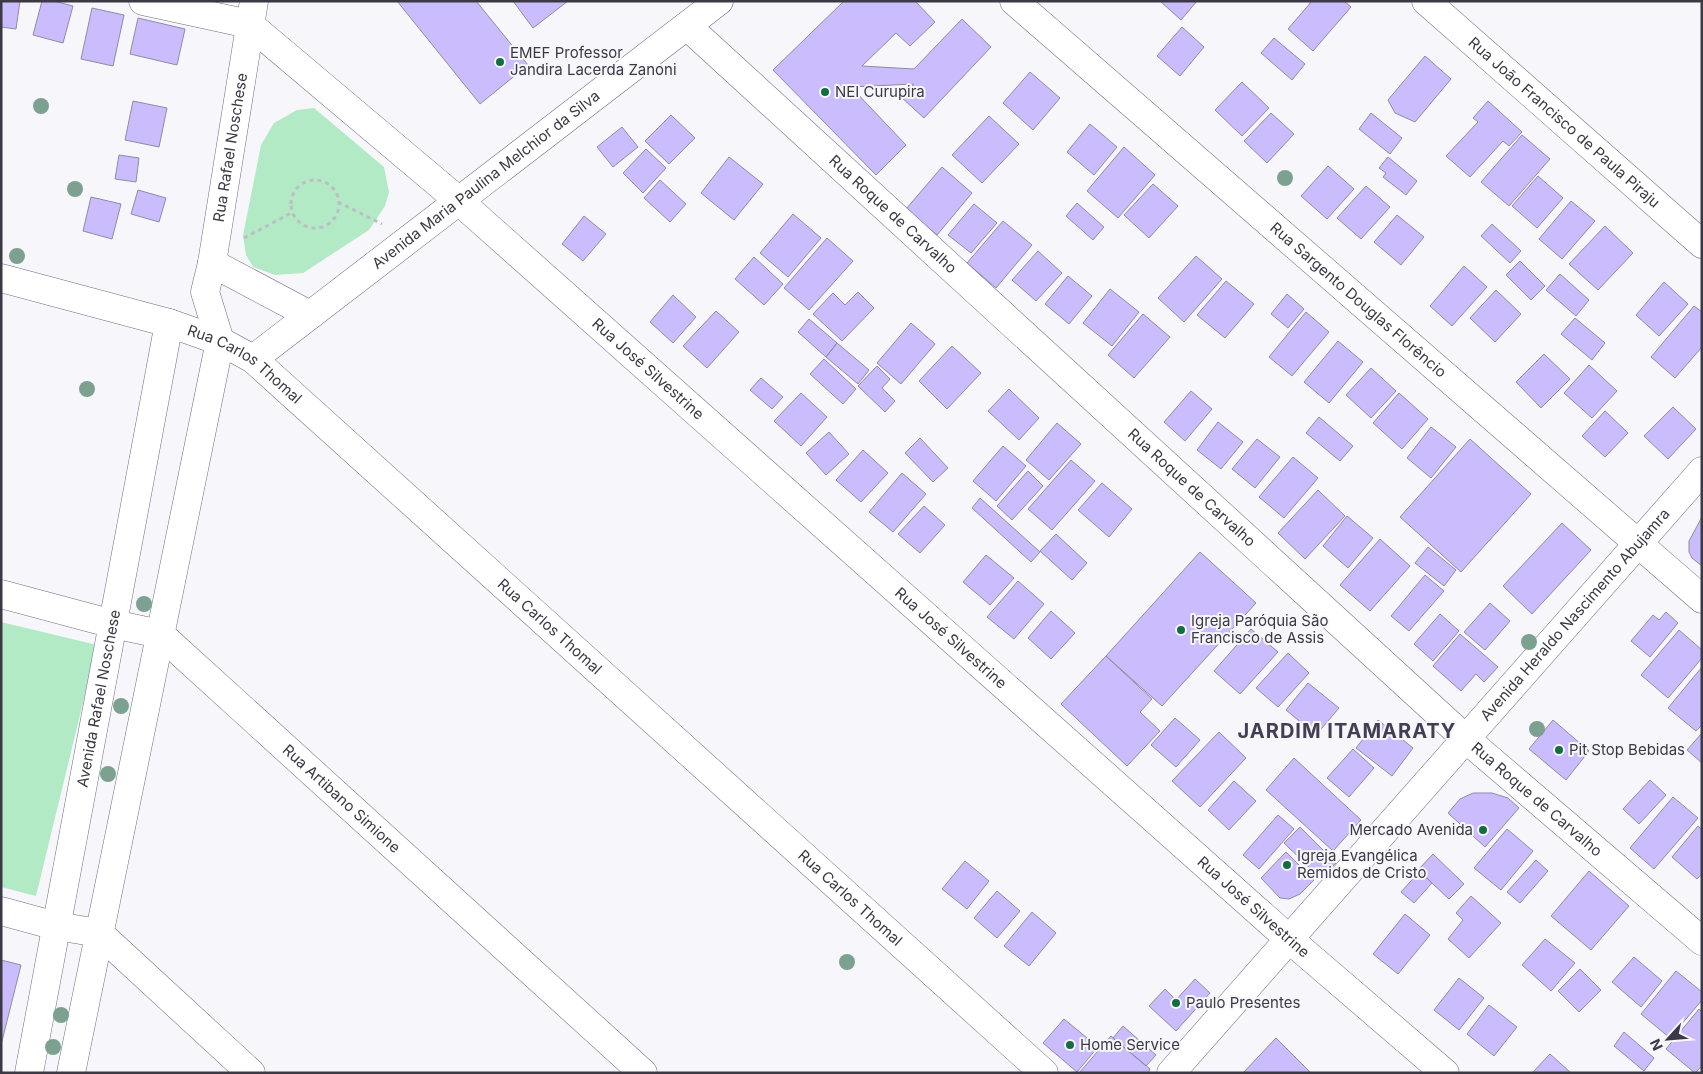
<svg xmlns="http://www.w3.org/2000/svg" width="1703" height="1074" font-family="Inter,sans-serif">
<style>
.green{fill:#b1eac5}
.building{fill:#cbbcfe;stroke:#908ba3}
.lines{fill:none;stroke-linecap:round;stroke-linejoin:round}
.minor-casing{stroke:#716c83;stroke-width:29}
.path{stroke:#bebdc3;stroke-width:3;stroke-dasharray:4 4;stroke-linecap:butt}
.minor{stroke:#fff;stroke-width:28}
.tree{fill:#7da190}
.poi-dot{fill:#136d41;stroke:#f7f6fb;stroke-width:2}
.labels{text-anchor:middle;stroke-width:4;stroke-linejoin:round;paint-order:stroke}
.poi-label{font-size:15px;fill:#3b3943;stroke:#f7f6fb;text-anchor:start}
.street-label{font-size:15px;fill:#3b3943;stroke:#f7f6fb}
.district-label{font-size:20px;font-weight:bold;letter-spacing:1px;fill:#433e53;stroke:#f7f6fb}
</style>
<rect width="100%" height="100%" fill="#f7f6fb"/>
<!-- green -->
<path class="green" d="M314,108L384,167L389,192L385,206L369,230L303,273L275,275L253,267L246,255L243,235L261,145L274,123L297,110Z
M1,622L97,645L36,896L1,887Z"/>
<!-- building -->
<path class="building" d="M1,1H20L16,29L1,27Z
M42,1H54L73,6L63,43L33,35Z
M397,1H476L528,65L480,104Z
M513,1H568L533,28Z
M844,1H915L935,22L910,46L896,33L862,66L914,69L962,19L991,47L924,118L901,97L914,84L851,87L906,145L876,175L773,70Z
M1160,1H1197L1181,20Z
M1312,1H1344L1351,7L1313,51L1288,29Z
M92,8L124,15L113,66L81,59Z
M138,18L185,29L177,65L130,54Z
M1182,27L1204,47L1180,76L1157,56Z
M1274,38L1305,64L1292,80L1261,53Z
M1425,56L1451,79L1415,122L1395,113L1388,100Z
M1030,72L1060,98L1033,130L1003,103Z
M1242,82L1269,108L1242,136L1215,110Z
M133,101L167,108L159,147L125,140Z
M1488,101L1522,132L1509,146L1503,141L1470,177L1446,156L1478,122L1473,118Z
M1271,113L1294,134L1267,163L1244,141Z
M1371,113L1402,138L1390,154L1359,129Z
M671,115L695,138L669,164L645,141Z
M989,116L1019,144L982,183L952,155Z
M1090,124L1117,147L1094,175L1067,152Z
M622,127L638,147L613,167L597,147Z
M1522,135L1550,159L1509,206L1481,182Z
M1124,147L1155,175L1118,218L1087,191Z
M646,149L666,168L643,193L623,173Z
M119,155L139,158L136,182L115,179Z
M729,157L763,184L734,220L701,193Z
M1388,157L1417,181L1406,195L1383,177L1386,173L1379,168Z
M1328,166L1354,189L1327,219L1301,196Z
M942,167L972,193L937,235L906,209Z
M1538,176L1563,198L1537,228L1512,206Z
M660,180L686,204L670,222L644,198Z
M1153,184L1178,206L1149,238L1124,215Z
M1366,186L1390,207L1361,239L1337,218Z
M138,190L166,198L159,222L131,214Z
M91,197L121,204L112,239L83,231Z
M1571,201L1595,221L1562,259L1539,239Z
M1077,203L1104,227L1093,240L1066,216Z
M974,204L997,223L971,253L948,235Z
M793,214L821,238L788,277L760,253Z
M1397,215L1424,237L1401,265L1374,242Z
M584,216L606,234L583,261L562,244Z
M1003,221L1032,245L996,288L967,263Z
M1492,224L1521,251L1510,263L1481,236Z
M1605,226L1633,253L1598,290L1569,264Z
M827,238L853,261L809,310L784,288Z
M1038,251L1062,273L1036,301L1012,280Z
M1196,256L1222,279L1184,322L1158,298Z
M754,257L783,284L764,305L735,279Z
M1520,261L1545,286L1531,300L1506,275Z
M1464,266L1487,287L1452,326L1430,306Z
M1560,274L1589,300L1576,316L1546,290Z
M1068,276L1092,296L1069,324L1045,304Z
M1226,281L1254,304L1225,338L1197,315Z
M1664,282L1688,304L1659,336L1636,315Z
M1110,289L1139,312L1112,346L1083,323Z
M1496,290L1521,314L1495,342L1470,318Z
M858,292L874,308L842,341L813,314L833,293L845,305Z
M1287,294L1304,309L1288,328L1271,314Z
M673,295L696,317L673,343L650,322Z
M1694,306L1702,312V347L1675,378L1651,357Z
M716,311L739,332L707,368L683,346Z
M1306,312L1329,332L1292,376L1269,357Z
M1143,314L1170,337L1134,378L1108,355Z
M1575,318L1605,343L1592,360L1561,334Z
M809,319L837,343L826,357L798,332Z
M911,323L935,344L901,384L877,363Z
M1338,341L1363,362L1329,403L1304,382Z
M837,343L869,370L858,384L826,357Z
M952,346L981,373L947,409L919,381Z
M1544,354L1570,379L1541,408L1516,382Z
M824,359L856,389L843,404L810,374Z
M1589,365L1617,391L1592,418L1564,393Z
M877,366L890,379L882,388L895,401L885,412L858,386Z
M1371,368L1396,391L1371,418L1346,395Z
M761,378L783,397L772,409L750,390Z
M1009,389L1039,418L1019,440L988,411Z
M1191,391L1212,409L1185,441L1164,422Z
M801,393L827,417L801,446L774,421Z
M1399,393L1428,419L1402,449L1373,423Z
M1673,407L1696,429L1668,459L1644,436Z
M1605,411L1628,433L1605,457L1582,436Z
M1319,417L1353,446L1340,461L1306,433Z
M1218,422L1243,442L1221,469L1197,450Z
M1057,423L1081,444L1049,480L1026,460Z
M1431,427L1456,447L1431,478L1407,458Z
M829,432L849,454L826,475L806,453Z
M920,438L948,468L933,482L905,453Z
M1257,439L1280,457L1255,488L1232,469Z
M1470,439L1531,494L1461,572L1400,517Z
M1003,446L1026,466L996,501L973,481Z
M863,450L888,473L861,502L836,480Z
M1293,457L1318,478L1284,518L1259,497Z
M1071,460L1095,481L1052,530L1028,509Z
M1028,471L1043,486L1012,520L997,506Z
M902,473L926,494L893,532L869,512Z
M1102,483L1132,509L1109,537L1078,510Z
M1318,490L1345,516L1305,559L1278,533Z
M980,498L1040,552L1031,562L972,508Z
M924,506L945,525L920,553L898,534Z
M1347,516L1373,538L1348,568L1323,546Z
M1702,517V566L1692,558L1689,552V541Z
M1562,523L1591,550L1532,614L1503,586Z
M1056,534L1087,563L1072,580L1040,551Z
M1380,539L1410,566L1370,611L1340,585Z
M1428,547L1456,570L1444,586L1415,563Z
M1200,552L1256,603L1162,706L1106,656Z
M986,555L1014,578L990,605L963,582Z
M1425,575L1444,591L1409,631L1391,616Z
M1018,581L1044,604L1014,639L987,617Z
M1490,603L1510,621L1485,650L1464,632Z
M1051,611L1075,633L1051,659L1028,638Z
M1666,612L1678,623L1650,657L1631,641L1653,615L1659,620Z
M1440,614L1459,631L1433,661L1414,644Z
M1251,629L1278,652L1240,694L1214,671Z
M1679,630L1702,650V658L1668,698L1641,675Z
M1460,634L1498,667L1484,682L1476,674L1461,691L1433,666Z
M1288,653L1309,673L1278,707L1256,688Z
M1106,656L1152,699L1140,712L1160,731L1127,766L1061,704Z
M1702,667V725L1696,731L1668,708Z
M1308,683L1339,708L1316,735L1286,710Z
M1175,718L1200,740L1176,767L1151,745Z
M1378,720L1413,748L1392,776L1356,748Z
M1553,720L1589,751L1566,780L1529,749Z
M1219,732L1246,758L1200,807L1172,781Z
M1702,733V763L1687,750Z
M1353,749L1374,768L1349,797L1327,778Z
M1294,758L1361,820L1333,851L1266,790Z
M1650,780L1666,795L1639,824L1623,809Z
M1234,781L1256,801L1229,830L1208,810Z
M1473,793H1492L1508,798L1519,808L1485,847L1448,813L1460,799Z
M1673,797L1698,818L1654,869L1630,848Z
M1278,815L1294,829L1259,869L1243,855Z
M1698,826L1702,830V874L1697,879L1672,857Z
M1300,827L1336,863L1320,878L1284,843Z
M1507,829L1533,851L1501,890L1474,868Z
M1286,852L1314,880L1300,894L1289,899L1280,898L1261,878Z
M1433,854L1464,884L1449,899L1418,870Z
M1536,860L1548,871L1520,903L1507,892Z
M965,861L989,881L967,909L942,889Z
M1420,871L1432,883L1414,903L1401,892Z
M1589,871L1629,906L1591,950L1551,916Z
M997,891L1020,911L997,938L974,918Z
M1471,896L1501,923L1469,958L1448,939L1463,920L1456,913Z
M1032,912L1056,933L1029,966L1004,946Z
M1405,914L1430,935L1398,974L1373,954Z
M1545,939L1575,963L1551,991L1522,965Z
M1634,957L1662,981L1641,1007L1612,982Z
M1,960L21,965L1,1045Z
M1580,969L1601,990L1579,1012L1558,991Z
M1676,971L1702,992V1000L1670,1038L1641,1014Z
M1459,978L1484,998L1459,1030L1434,1010Z
M1195,979L1210,993L1176,1031L1149,1006L1165,989L1176,1000Z
M1489,1005L1517,1027L1494,1056L1467,1034Z
M1699,1009L1702,1012V1066L1695,1073L1666,1049Z
M1064,1019L1098,1047L1077,1072L1043,1043Z
M1123,1026L1156,1055L1146,1066L1113,1038Z
M1624,1032L1654,1058L1644,1071L1614,1046Z
M1111,1036L1150,1069L1148,1073H1079Z
M1276,1038L1311,1073H1243Z
M1550,1054L1571,1073H1532Z"/>
<g class="lines">
<!-- minor casing -->
<g class="minor-casing">
<g id="minor">
<path id="s1" d="M143,1L249,24L459,201L1289,939L1445,1073"/>
<path id="s2" d="M1014,1L1702,599"/>
<path id="s3" d="M1426,1L1702,244"/>
<path id="s4" d="M687,26L1466,739L1702,941"/>
<path d="M212,263L310,315"/>
<path id="s5" d="M1,278L169,323L220,341L253,359L1044,1073"/>
<path id="s6" d="M253,359L719,1"/>
<path id="s7" d="M1,594L113,624L160,634L643,1073"/>
<path d="M1,911L56,926L99,933L251,1073"/>
<path id="s8" d="M29,1073L169,323"/>
<path id="s9" d="M71,1073L220,341L205,292L212,263L254,1"/>
<path id="s10" d="M1171,1073L1702,471"/>
</g>
</g>
<!-- path -->
<path class="path" d="M291 204a24 24 0 1 1 48 0a24 24 0 1 1-48 0Z
M338,202L382,224
M244,238L293,212"/>
<!-- minor -->
<use href="#minor" class="minor"/>
</g>
<!-- trees -->
<g class="tree">
<circle cx="41" cy="106" r="8"/>
<circle cx="1285" cy="178" r="8"/>
<circle cx="75" cy="189" r="8"/>
<circle cx="17" cy="256" r="8"/>
<circle cx="87" cy="389" r="8"/>
<circle cx="144" cy="604" r="8"/>
<circle cx="1529" cy="642" r="8"/>
<circle cx="121" cy="706" r="8"/>
<circle cx="1537" cy="729" r="8"/>
<circle cx="108" cy="774" r="8"/>
<circle cx="847" cy="962" r="8"/>
<circle cx="61" cy="1015" r="8"/>
<circle cx="53" cy="1047" r="8"/>
</g>
<!-- markers -->
<g class="poi-dot">
<circle cx="500" cy="62" r="5"/>
<circle cx="825" cy="92" r="5"/>
<circle cx="1181" cy="630" r="5"/>
<circle cx="1559" cy="750" r="5"/>
<circle cx="1483" cy="830" r="5"/>
<circle cx="1287" cy="865" r="5"/>
<circle cx="1176" cy="1003" r="5"/>
<circle cx="1070" cy="1045" r="5"/>
</g>
<g class="labels">
<!-- poi labels -->
<g class="poi-label">
<text x="510" y="58">EMEF Professor<tspan x="510" dy="17">Jandira Lacerda Zanoni</tspan></text>
<text x="835" y="97">NEI Curupira</text>
<text x="1191" y="626">Igreja Paróquia São<tspan x="1191" dy="17">Francisco de Assis</tspan></text>
<text x="1569" y="755">Pit Stop Bebidas</text>
<text x="1473" y="835" text-anchor="end">Mercado Avenida</text>
<text x="1297" y="861">Igreja Evangélica<tspan x="1297" dy="17">Remidos de Cristo</tspan></text>
<text x="1186" y="1008">Paulo Presentes</text>
<text x="1080" y="1050">Home Service</text>
</g>
<!-- street labels -->
<g class="street-label">
<text dy="5" stroke="none"><textPath href="#s3" startOffset="184">Rua João Francisco de Paula Piraju</textPath></text>
<text dy="5" stroke="none"><textPath href="#s9" startOffset="945">Rua Rafael Noschese</textPath></text>
<text dy="5" stroke="none"><textPath href="#s6" startOffset="294">Avenida Maria Paulina Melchior da Silva</textPath></text>
<text dy="5" stroke="none"><textPath href="#s4" startOffset="279">Rua Roque de Carvalho</textPath></text>
<text dy="5" stroke="none"><textPath href="#s2" startOffset="456">Rua Sargento Douglas Florêncio</textPath></text>
<text dy="5" stroke="none"><textPath href="#s5" startOffset="261">Rua Carlos Thomal</textPath></text>
<text dy="5" stroke="none"><textPath href="#s1" startOffset="636">Rua José Silvestrine</textPath></text>
<text dy="5" stroke="none"><textPath href="#s4" startOffset="684">Rua Roque de Carvalho</textPath></text>
<text dy="5" stroke="none"><textPath href="#s10" startOffset="611">Avenida Heraldo Nascimento Abujamra</textPath></text>
<text dy="5" stroke="none"><textPath href="#s5" startOffset="665">Rua Carlos Thomal</textPath></text>
<text dy="5" stroke="none"><textPath href="#s1" startOffset="1041">Rua José Silvestrine</textPath></text>
<text dy="5" stroke="none"><textPath href="#s8" startOffset="381">Avenida Rafael Noschese</textPath></text>
<text dy="5" stroke="none"><textPath href="#s7" startOffset="409">Rua Artibano Simione</textPath></text>
<text dy="5" stroke="none"><textPath href="#s4" startOffset="1149">Rua Roque de Carvalho</textPath></text>
<text dy="5" stroke="none"><textPath href="#s5" startOffset="1070">Rua Carlos Thomal</textPath></text>
<text dy="5" stroke="none"><textPath href="#s1" startOffset="1446">Rua José Silvestrine</textPath></text>
</g>
<!-- district labels -->
<g class="district-label">
<text x="1347" y="738">JARDIM ITAMARATY</text>
</g>
</g>
<!-- border -->
<rect width="1703" height="1074" fill="none" stroke="#3b3943" stroke-width="5"/>
<!-- north arrow -->
<g transform="translate(1668 1039) rotate(244)" stroke="#f7f6fb" stroke-width="4" paint-order="stroke">
<path d="M0-4L9 19L0 12L-9 19Z" fill="#3b3943"/>
<text y="-8" font-size="14" font-weight="bold" text-anchor="middle" fill="#3b3943">N</text>
</g>
</svg>
